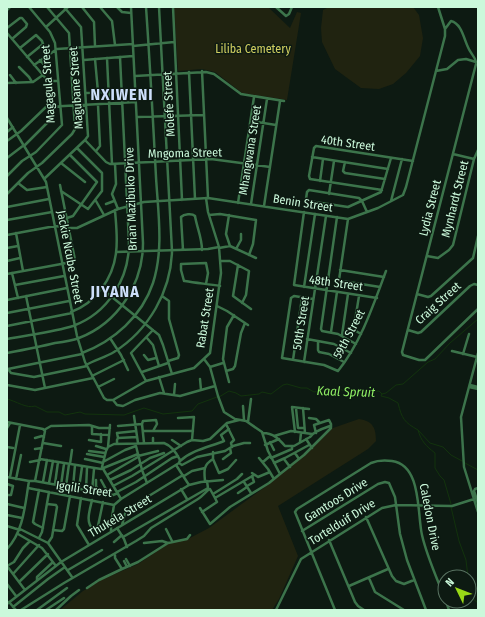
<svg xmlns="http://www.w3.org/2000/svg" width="485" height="617" font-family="'Fira Sans Condensed',sans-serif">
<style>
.green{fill:#202310}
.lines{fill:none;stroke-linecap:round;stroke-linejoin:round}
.stream{stroke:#12330d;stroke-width:1}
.minor{stroke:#3c744b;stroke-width:2.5}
.labels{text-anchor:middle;stroke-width:3;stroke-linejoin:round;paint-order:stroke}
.park-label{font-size:12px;fill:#d0ce60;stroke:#0d1a12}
.street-label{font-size:12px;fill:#cbf9db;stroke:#0d1a12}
.water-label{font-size:13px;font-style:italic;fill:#8fee64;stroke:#0d1a12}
.district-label{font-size:16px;font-weight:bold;letter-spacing:1px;fill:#cddffa;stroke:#0d1a12}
</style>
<rect width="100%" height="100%" fill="#0d1a12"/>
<!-- green -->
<path class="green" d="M174,7H268L290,28L297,12L301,13L287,100L242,93L215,72L202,69L179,71L178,70Z
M329,7H413L419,15L423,38L420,56L406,73L393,84L379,89L361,88L335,69L322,42L321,28L323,10Z
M359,419C373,421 376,428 376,441L368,449L278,506L298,556L279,599L272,610H60L83,591L101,580L138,564L172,541L188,539L209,528L269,484L333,428Z"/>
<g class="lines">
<!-- stream -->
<path class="stream" d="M382,394L386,393L396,385L403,384L428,362L435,359L450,343L478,319
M219,397L229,391L236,393L241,396L259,394L262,392L271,394L283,385L287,384L301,388H307L314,392L328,389H339L345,391L360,393L379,391L382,394L381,396L389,398L398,403C402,419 404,422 418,430C421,441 426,446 435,453V468L440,476L444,480L451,504
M7,399C16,401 27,409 35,406L47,412H59L65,415L80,412L85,414L124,415L144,408L163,414L192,411L198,404L217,397
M418,430L430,443L443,447L451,455L462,461
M465,463L478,470
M451,507L459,541L466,560L468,577
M469,582L472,598L478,603"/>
<!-- minor -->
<path class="minor" d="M82,7L94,22L95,46
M100,7L112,21L115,45
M117,7L122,12L131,13
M173,7L182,200
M276,7L286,16L289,14L292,7
M7,10L10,7
M46,27L68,7
M7,28L20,18H22L27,24L26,27L12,39
M7,33L48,81H58
M133,46L174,42
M20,48L36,35L42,41L43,44L27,57
M107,58L112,164
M95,59L98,92
M40,60L46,67
M84,60L133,56
M476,64L402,352L403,355L419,360H425L478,309
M34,65L57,49L133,44
M19,67L29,77L32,82
M202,71L208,198
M436,71L447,69L458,60L466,59L476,62C475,57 472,55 470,51C464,42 463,24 451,21L445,29
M189,72L195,199
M10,75L16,83
M135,76L206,72L214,74L241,94L284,101
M7,83L33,82L43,75
M86,93L109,92
M137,117L204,115
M7,118L46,182L77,336L85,362L104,398L107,400H113L146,381L194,368L210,353L221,273L219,247L208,212L206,198
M251,121L276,125
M7,132L13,127
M85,140L106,162L110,164L211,159L270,167
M7,141L21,131L46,107L136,102
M24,146L48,122L49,118L48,107
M96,151L100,146L98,105
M453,154L474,159
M312,157L388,169
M7,158L24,145
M345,162L343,171L345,173L385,179
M61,163L85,182
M115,164L116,184L112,194L118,209
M7,176L22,161L36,152L62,125L55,43L50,32L29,7
M44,179L85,140L88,136L81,27L64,7
M320,181L323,159
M18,183L27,190L47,187
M382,190L310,179L309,176L314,148L316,146L413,161
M61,191L88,209L102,191V173L77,148
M7,194L28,173L42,163L72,134L75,129L69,33L47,7
M329,194L334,161
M96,201L104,215
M391,201L402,159
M238,203L254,97
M106,204L114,201
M251,204L267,99
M264,206L280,101
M7,207L49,199
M304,212L294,285L377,298
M367,212L362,201L359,198L309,190L307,192L306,199L308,201L348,207L381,192L391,158
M209,215L220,214L256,220L253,244L249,255
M229,215L226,234L230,246L256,258
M337,217L321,329L322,331L338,334L356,344
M67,218L73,216L97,182L70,155
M348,219L339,280L342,281L380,287
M7,220L52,212
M16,233L23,271
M7,235L55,226L70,228H77L118,209L144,202L208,198L348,219L378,208L403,195L406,187L445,36V29L438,7
M7,248L18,246
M219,248L230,246
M236,249L241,240V234
M183,250L181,217C184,214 192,213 195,216C197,228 202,238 202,250
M116,252L208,249L219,247
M427,256L438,258L449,250L453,245L474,159L478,150
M473,258L478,236
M7,261L20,258
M220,261H230L249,271L246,295L242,303
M238,265L233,296L251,309
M340,270L384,277
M12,273L18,298
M7,274L72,262L75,260L60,185
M206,284L208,273L206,263L181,264V270L184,281H185C196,283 208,284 220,286
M15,285L64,276
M304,287L315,214
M102,289L159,335L163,345L172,374
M417,294L428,297L431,296L473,258
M26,296L45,388
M162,296L169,301V319L179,355L178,358L168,361
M359,296L354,327L356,331L361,334
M313,299L294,296L291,298L282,358L324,365L338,371C361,342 373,306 386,271
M7,300L67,288
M217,306L227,311L248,325
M71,312C96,303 113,278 116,253C118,239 116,224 115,210
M7,313L69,301
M7,326L72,313
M408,330L418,333L421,332L470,286L474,284L478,285
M331,332L337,292
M342,335L348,294
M110,338L121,355L128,370
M147,338L153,345L159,366
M7,339C27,335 54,332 73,326C108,313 129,279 129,243L120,57
M307,339L334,344L351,353
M318,341V350L319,352L329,354L344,362
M452,351L477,357
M7,353C23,350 39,347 55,343C63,342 71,341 79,338C118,323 143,284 143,243L131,7
M82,353C114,341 142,316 153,283C164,249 158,212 156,177C153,120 150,64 146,7
M478,353L461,417L464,467L478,512
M463,354L469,334
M144,355L148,360L156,358
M293,360L302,298
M304,362L326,216
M86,365C95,360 106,357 114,352C149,330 171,291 172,251L159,7
M210,367L223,363
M8,369L11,373L34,377L87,366
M8,369L82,354
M226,371L233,369L235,366L241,333L245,323
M142,372L168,363
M92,376L124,360
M159,377L164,393
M200,379L201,390
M146,381L131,353L153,330
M229,382L223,359L227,327L234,315
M7,385L35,390L93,378
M470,385L478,387
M98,387L114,379
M469,387L478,389
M174,395L175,384
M113,400L117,405L123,406L135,400L160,393L180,396L215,386
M243,406L244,420
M296,408L298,428H304
M303,408L305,433
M134,416L138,443
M178,418L194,417L192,440
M309,418L316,419L320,423
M7,422L43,429L45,431L35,481H29L7,477
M248,422L251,399
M142,424L144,443
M226,424L234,440L231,443L232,447
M110,425L108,447L106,451L102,467L121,499
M92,426V434L109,435
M118,426L142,424L143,421L156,420L157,424L153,431
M7,428L10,423
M44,430L51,426L89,425L99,428H110
M143,431H193
M295,432L292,407L309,409
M263,433C273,433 279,439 285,446H294L310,437C313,432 324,428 330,426L331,428L304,455L280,474
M316,433L314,425L329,420L331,424V427
M274,436L291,431L312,434
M35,438L42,436L44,437
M118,438L137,437
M306,439L312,448
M89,440L101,442V434
M172,440L181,446
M153,442V438
M270,442L274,450
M300,442L301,433
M43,443L61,446
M117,444V440L118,438L117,433L136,431
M265,445L279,439
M96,446L106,449
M7,447L13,448
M108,447L114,444L164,443C172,446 176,452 180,460L179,463
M35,449L42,448
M89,451L105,453
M213,452V459L219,473L228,469L236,460
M295,453L299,459
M87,454L104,457
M138,456L158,451
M259,458L268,469L274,479
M271,458L292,449V447
M40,459L101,469L138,454
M85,459L103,463
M223,459L231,453L230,448
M284,459L290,467
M180,461C192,450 209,447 224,441L221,435L229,429
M30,462L40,460
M103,462L125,450L136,446L142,470L147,483
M263,462L270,456
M274,463L285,458L309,445
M70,464L72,450
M176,465L189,485
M252,473L258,477L270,472
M107,475L138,457
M184,476L192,471L205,468
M10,477L20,425
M16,479L21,455
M96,480V486L99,492
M101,480L108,493
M110,480L131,470L150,458L164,453
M35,481L113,495L118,493
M205,481C204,471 203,465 213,459
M43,482L47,460
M244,482L251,493
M49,483L53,461
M7,484L13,486L11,495H7
M55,484L58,462
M61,485L64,464
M66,486L69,464
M113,486L132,476L187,442L192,440L203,441L210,439L227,423L239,420
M247,486L254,482L252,476
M73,487L75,465
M28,488L114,505L121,499L179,463L182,465L197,457L225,451L233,446L244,443H250
M79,488L82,467
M478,488L475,489L474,491L478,503
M86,489L87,468
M181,489L187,499
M39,490L33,522L35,524L43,528
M92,491L94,469
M117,492L136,482L172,458L178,456
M238,493L247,487
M213,494L237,479L242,474
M81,498L77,525L89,545
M92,500C90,510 85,522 93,529H96L98,526L103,502
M7,504L24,508
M47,504L56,505L57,507L52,537L48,543
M200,508L210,524L230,507L269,483L280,474L268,451L262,432L246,421L235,419L224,412L218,396L210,367L204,359
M202,512L217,502L215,498L254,475
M7,515L22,518
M366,517L392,576L396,581L404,584L414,580
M122,525L126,510L183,475
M7,526L20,530
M117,528L124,539L127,547
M20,529L48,543L72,577
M166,529L172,541
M53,530L62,531L64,529L70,496
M302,531L378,484L385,482L389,483L395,497L400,534L407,560L426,610
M111,532V523L114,505
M18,534L42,548L56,566
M123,537L208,488L207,481
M39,538L42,532L49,492
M329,540L355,602L358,606L364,610
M114,542L122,535
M168,543L187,539L190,535
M7,549C24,531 25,504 29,481
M126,559L130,566
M124,561L127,567
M122,569L138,562L168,543L162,541L144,543
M68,570L102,550
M13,574L39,545
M369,578L375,592L404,610
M37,580V577L53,562
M19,582L48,554
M7,584L16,596
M349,586L388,569
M87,588L99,580L122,569L115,558V555
M25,590L7,566L14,562L23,548L30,541
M446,601L449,610
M9,602L16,610
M7,604L61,562L189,485L201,482L223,480
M13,607L48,579L65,567
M21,610L64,583L136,541L144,536L151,528L198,499C203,496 206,491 210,489L215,498
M37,610L67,588
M46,610L64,598
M56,610L71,596L79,590
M276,610L301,559L382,508L396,505L452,506L474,499
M335,610L295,512L297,509L371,463C378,460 385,460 392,461C422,465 417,514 422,535C427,557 437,578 445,599"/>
</g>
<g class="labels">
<!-- park labels -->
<g class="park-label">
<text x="253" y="53">Liliba Cemetery</text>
</g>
<!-- street labels -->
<g class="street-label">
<text transform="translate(48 84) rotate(-94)" y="4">Magagula Street</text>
<text transform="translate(76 88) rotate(-94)" y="4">Magubane Street</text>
<text transform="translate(169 104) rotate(-93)" y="4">Molefe Street</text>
<text transform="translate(348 143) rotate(8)" y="4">40th Street</text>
<text transform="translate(250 150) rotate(-81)" y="4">Mhangwana Street</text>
<text transform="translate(185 153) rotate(-1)" y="4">Mngoma Street</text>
<text transform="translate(131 199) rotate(-92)" y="4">Brian Mazibuko Drive</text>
<text transform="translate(455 199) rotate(-76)" y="4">Mynhardt Street</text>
<text transform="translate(303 203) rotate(9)" y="4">Benin Street</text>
<text transform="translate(430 208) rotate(-76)" y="4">Lydia Street</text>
<text transform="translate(70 257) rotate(79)" y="4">Jackie Ncube Street</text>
<text transform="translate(336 283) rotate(8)" y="4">48th Street</text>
<text transform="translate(438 303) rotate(-42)" y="4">Craig Street</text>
<text transform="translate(205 318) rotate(-81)" y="4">Rabat Street</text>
<text transform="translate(301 323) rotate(-81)" y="4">50th Street</text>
<text transform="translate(349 334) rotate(-62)" y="4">59th Street</text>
<text transform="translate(84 489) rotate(8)" y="4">Igqili Street</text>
<text transform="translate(336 500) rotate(-32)" y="4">Gamtoos Drive</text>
<text transform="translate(120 516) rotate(-31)" y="4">Thukela Street</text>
<text transform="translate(430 517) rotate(79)" y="4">Caledon Drive</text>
<text transform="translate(342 522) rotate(-32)" y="4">Tortelduif Drive</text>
</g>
<!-- water labels -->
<g class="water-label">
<text transform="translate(346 391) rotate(2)" y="5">Kaal Spruit</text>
</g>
<!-- district labels -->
<g class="district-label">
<text x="122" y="100">NXIWENI</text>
<text x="115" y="297">JIYANA</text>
</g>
</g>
<!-- border -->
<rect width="485" height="617" fill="none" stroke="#cbf9db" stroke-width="16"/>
<!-- north arrow -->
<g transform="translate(457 589) rotate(313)"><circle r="19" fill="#0d1a12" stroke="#597362"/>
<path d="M0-3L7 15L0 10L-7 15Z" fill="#99d917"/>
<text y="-6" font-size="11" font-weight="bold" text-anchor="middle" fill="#cbf9db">N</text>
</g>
</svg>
